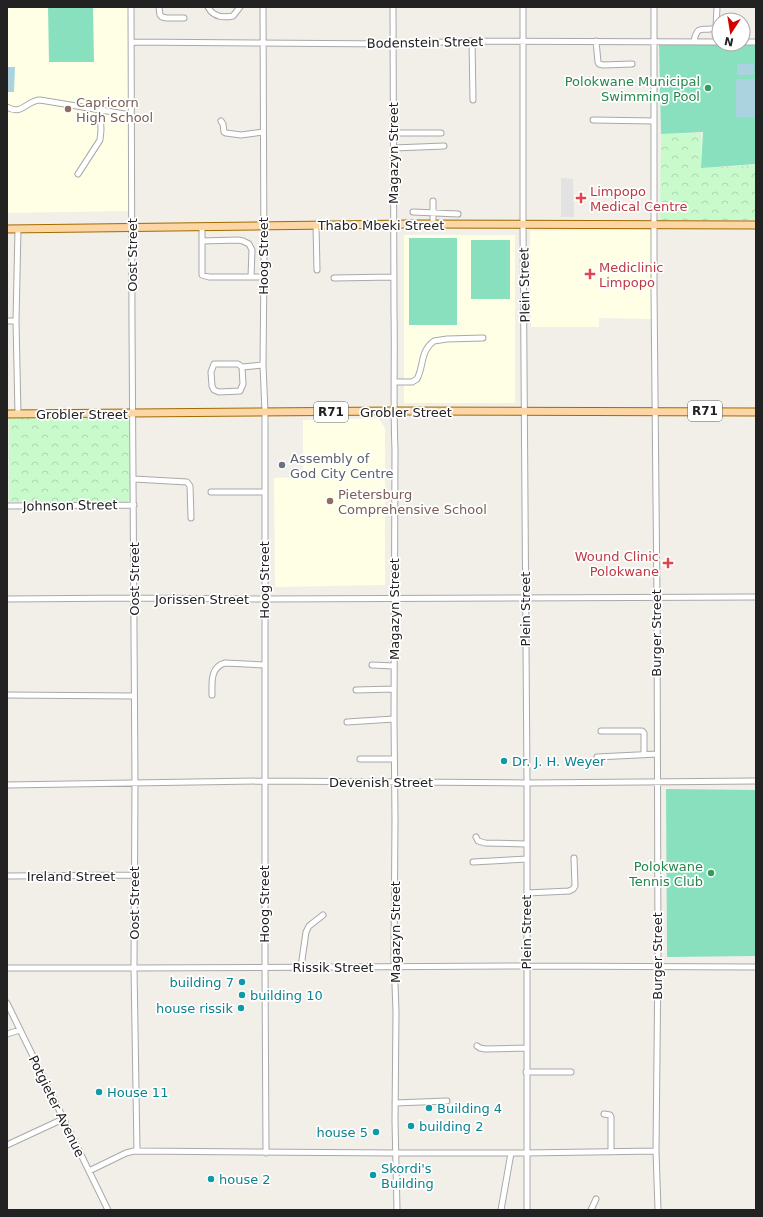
<svg xmlns="http://www.w3.org/2000/svg" width="763" height="1217" font-family="'DejaVu Sans',sans-serif">
<style>
.education{fill:#ffffe5}
.park{fill:url(#park-crowns)}
.pitch{fill:#88e0be}
.parking{fill:#e2e2e2}
.water{fill:#aad3df}
.lines{fill:none;stroke-linecap:round;stroke-linejoin:round}
.minor-casing{stroke:#a9a9a9;stroke-width:7}
.major-casing{stroke:#a06b00;stroke-width:9}
.minor{stroke:#fff;stroke-width:5}
.major{stroke:#fcd6a4;stroke-width:7}
.leisure-dot{fill:#2e9e5b;stroke:#fff;stroke-width:1.5}
.education-dot{fill:#8d6e63;stroke:#fff;stroke-width:1.5}
.health-dot{fill:#e0444e;stroke:#fff;stroke-width:1.5}
.worship-dot{fill:#6b7280;stroke:#fff;stroke-width:1.5}
.culture-dot{fill:#0f9aa8;stroke:#fff;stroke-width:1.5}
.labels{text-anchor:middle;stroke-width:3.5;stroke-linejoin:round;paint-order:stroke}
.shield{fill:#fff;stroke:#646464;stroke-width:1}
.shield-label{font-size:12px;font-weight:bold;fill:#222}
.street-label{font-size:13px;fill:#222;stroke:#fff}
.leisure-label{font-size:13px;fill:#27864d;stroke:#fff;text-anchor:end}
.education-label{font-size:13px;fill:#785e54;stroke:#fff;text-anchor:start}
.health-label{font-size:13px;fill:#be3a42;stroke:#fff;text-anchor:start}
.worship-label{font-size:13px;fill:#5b616d;stroke:#fff;text-anchor:start}
.culture-label{font-size:13px;fill:#0d838f;stroke:#fff;text-anchor:start}
</style>
<defs>
<pattern id="park-crowns" width="20" height="18" patternUnits="userSpaceOnUse"><rect width="20" height="18" fill="#c8facc"/><path d="M2 6a3 3 0 1 1 6 0M12 15a3 3 0 1 1 6 0" fill="none" stroke="#acd6af"/></pattern>
</defs>
<rect width="100%" height="100%" fill="#f2efe9"/>
<!-- education -->
<path class="education" d="M7,7H128L130,211L7,213Z
M651,230V319L599,318V327H531L530,231Z
M404,235H515V403H404Z
M378,418L385,428V585L275,587L274,478L303,477V420Z"/>
<!-- park -->
<path class="park" d="M701,133V168L756,165V220H660L661,134Z
M9,418H127L131,423V499L126,502H9Z"/>
<!-- pitch -->
<path class="pitch" d="M48,7H93L94,62H49Z
M659,44H756V164L701,168L703,132L661,134Z
M409,238H457V325H409Z
M471,240H510V299H471Z
M666,789L756,790V956L667,957Z"/>
<!-- parking -->
<path class="parking" d="M561,178L573,179L574,217H561Z"/>
<!-- water -->
<path class="water" d="M737,64H754V75H737Z
M7,67H15L14,92H7Z
M736,79H755V117H736Z"/>
<g class="lines">
<!-- minor casing -->
<g class="minor-casing">
<path id="minor" d="M131,7L132,325L135,783L134,968L137,1151
M159,7L160,15L162,17L167,18H184
M208,7C213,17 223,18 233,16L240,7
M263,7L264,265L263,365L265,412V967L266,1153
M393,7C393,109 394,211 394,313C395,358 393,403 395,449L394,719L395,819L394,957L396,1012L395,1121L397,1210
M523,7V225L527,783V1210
M654,7V291L657,601L658,957L656,1151L658,1210
M472,41L473,100
M596,41L598,62L599,64L603,65L632,64
M694,41C698,21 706,34 716,27L717,7
M131,42L393,44L472,41L719,42
M743,42H756
M7,107C22,116 27,100 40,100L131,115
M593,120L654,121
M221,121L223,124L224,132L226,133L241,135L263,132
M394,133H441
M394,148L444,146
M78,174L100,140L101,130L100,110
M413,212L458,214
M316,225L317,270
M433,225V201
M202,227V275L209,277H264
M18,229L16,321L18,414
M202,241L238,240L243,241L249,244L252,250L251,277
M334,278L394,277
M7,321H16
M242,367L243,384L240,391L219,392L214,390L212,386L211,372L214,364H238L242,367L263,365
M394,382H412L417,379C424,366 420,351 434,341L447,339L483,338
M134,479L187,482L190,486L191,518
M211,492H265
M7,506L134,505
M7,599L134,598L264,599L756,597
M372,665L394,666
M356,690L394,689
M7,695L134,696
M212,695C212,683 210,667 225,663L264,665
M347,722L394,719
M601,731H642L644,733V755
M597,757L657,754
M360,759H394
M7,785L264,781L527,783L756,781
M476,837L478,841L485,843L527,844
M473,862L527,859
M7,876L134,875
M527,893L569,891L573,889L575,886L574,858
M301,967L306,932L309,926L323,915
M7,968H134L526,966L756,967
M7,1003L108,1210
M7,1034L20,1030
M477,1046L480,1048L485,1049L526,1048
M526,1072H571
M395,1103L447,1101
M604,1114L610,1115L611,1117V1152
M7,1145L63,1119
M89,1171L126,1153L134,1151L396,1153H526L656,1151
M501,1210L511,1153
M591,1210L596,1199"/>
</g>
<!-- major casing -->
<g class="major-casing">
<path id="major" d="M7,229L407,224L756,225
M7,414L394,411L756,412"/>
</g>
<!-- minor -->
<use href="#minor" class="minor"/>
<!-- major -->
<use href="#major" class="major"/>
</g>
<!-- markers -->
<g class="leisure-dot">
<circle cx="708" cy="88" r="4"/>
<circle cx="711" cy="873" r="4"/>
</g>
<g class="education-dot">
<circle cx="68" cy="109" r="4"/>
<circle cx="330" cy="501" r="4"/>
</g>
<g class="health-dot">
<path d="M579 192h4v4h4v4h-4v4h-4v-4h-4v-4h4z"/>
<path d="M588 268h4v4h4v4h-4v4h-4v-4h-4v-4h4z"/>
<path d="M666 557h4v4h4v4h-4v4h-4v-4h-4v-4h4z"/>
</g>
<circle class="worship-dot" cx="282" cy="465" r="4"/>
<g class="culture-dot">
<circle cx="504" cy="761" r="4"/>
<circle cx="242" cy="982" r="4"/>
<circle cx="242" cy="995" r="4"/>
<circle cx="241" cy="1008" r="4"/>
<circle cx="99" cy="1092" r="4"/>
<circle cx="429" cy="1108" r="4"/>
<circle cx="411" cy="1126" r="4"/>
<circle cx="376" cy="1132" r="4"/>
<circle cx="373" cy="1175" r="4"/>
<circle cx="211" cy="1179" r="4"/>
</g>
<g class="labels">
<!-- shield labels -->
<g class="shield">
<rect x="688" y="401" width="34" height="20" rx="3"/>
<rect x="314" y="402" width="34" height="20" rx="3"/>
</g>
<g class="shield-label">
<text x="705" y="415">R71</text>
<text x="331" y="416">R71</text>
</g>
<!-- street labels -->
<g class="street-label">
<text transform="translate(425 42) rotate(-1)" y="5">Bodenstein Street</text>
<text transform="translate(393 153) rotate(-90)" y="5">Magazyn Street</text>
<text x="381" y="230">Thabo Mbeki Street</text>
<text transform="translate(132 255) rotate(-90)" y="5">Oost Street</text>
<text transform="translate(263 256) rotate(-90)" y="5">Hoog Street</text>
<text transform="translate(524 285) rotate(-91)" y="5">Plein Street</text>
<text x="406" y="417">Grobler Street</text>
<text x="82" y="419">Grobler Street</text>
<text transform="translate(70 505) rotate(-1)" y="5">Johnson Street</text>
<text transform="translate(134 579) rotate(-90)" y="5">Oost Street</text>
<text transform="translate(264 580) rotate(-90)" y="5">Hoog Street</text>
<text x="202" y="604">Jorissen Street</text>
<text transform="translate(394 609) rotate(-90)" y="5">Magazyn Street</text>
<text transform="translate(525 609) rotate(-90)" y="5">Plein Street</text>
<text transform="translate(656 633) rotate(-90)" y="5">Burger Street</text>
<text x="381" y="787">Devenish Street</text>
<text x="71" y="881">Ireland Street</text>
<text transform="translate(134 903) rotate(-90)" y="5">Oost Street</text>
<text transform="translate(264 904) rotate(-90)" y="5">Hoog Street</text>
<text transform="translate(395 932) rotate(-90)" y="5">Magazyn Street</text>
<text transform="translate(526 932) rotate(-90)" y="5">Plein Street</text>
<text transform="translate(657 956) rotate(-90)" y="5">Burger Street</text>
<text x="333" y="972">Rissik Street</text>
<text transform="translate(57 1106) rotate(64)" y="5">Potgieter Avenue</text>
</g>
<!-- leisure labels -->
<g class="leisure-label">
<text x="700" y="86">Polokwane Municipal<tspan x="700" dy="15">Swimming Pool</tspan></text>
<text x="703" y="871">Polokwane<tspan x="703" dy="15">Tennis Club</tspan></text>
</g>
<!-- education labels -->
<g class="education-label">
<text x="76" y="107">Capricorn<tspan x="76" dy="15">High School</tspan></text>
<text x="338" y="499">Pietersburg<tspan x="338" dy="15">Comprehensive School</tspan></text>
</g>
<!-- health labels -->
<g class="health-label">
<text x="590" y="196">Limpopo<tspan x="590" dy="15">Medical Centre</tspan></text>
<text x="599" y="272">Mediclinic<tspan x="599" dy="15">Limpopo</tspan></text>
<text x="659" y="561" text-anchor="end">Wound Clinic<tspan x="659" dy="15">Polokwane</tspan></text>
</g>
<!-- worship labels -->
<g class="worship-label">
<text x="290" y="463">Assembly of<tspan x="290" dy="15">God City Centre</tspan></text>
</g>
<!-- culture labels -->
<g class="culture-label">
<text x="512" y="766">Dr. J. H. Weyer</text>
<text x="234" y="987" text-anchor="end">building 7</text>
<text x="250" y="1000">building 10</text>
<text x="233" y="1013" text-anchor="end">house rissik</text>
<text x="107" y="1097">House 11</text>
<text x="437" y="1113">Building 4</text>
<text x="419" y="1131">building 2</text>
<text x="368" y="1137" text-anchor="end">house 5</text>
<text x="381" y="1173">Skordi's<tspan x="381" dy="15">Building</tspan></text>
<text x="219" y="1184">house 2</text>
</g>
</g>
<!-- border -->
<rect width="763" height="1217" fill="none" stroke="#222222" stroke-width="16"/>
<!-- north arrow -->
<g transform="translate(731 32) rotate(192)"><circle r="19" fill="#ffffff" stroke="#a7a7a7"/>
<path d="M0-3L7 15L0 10L-7 15Z" fill="#d40000"/>
<text y="-6" font-size="11" font-weight="bold" text-anchor="middle" fill="#222222">N</text>
</g>
</svg>
